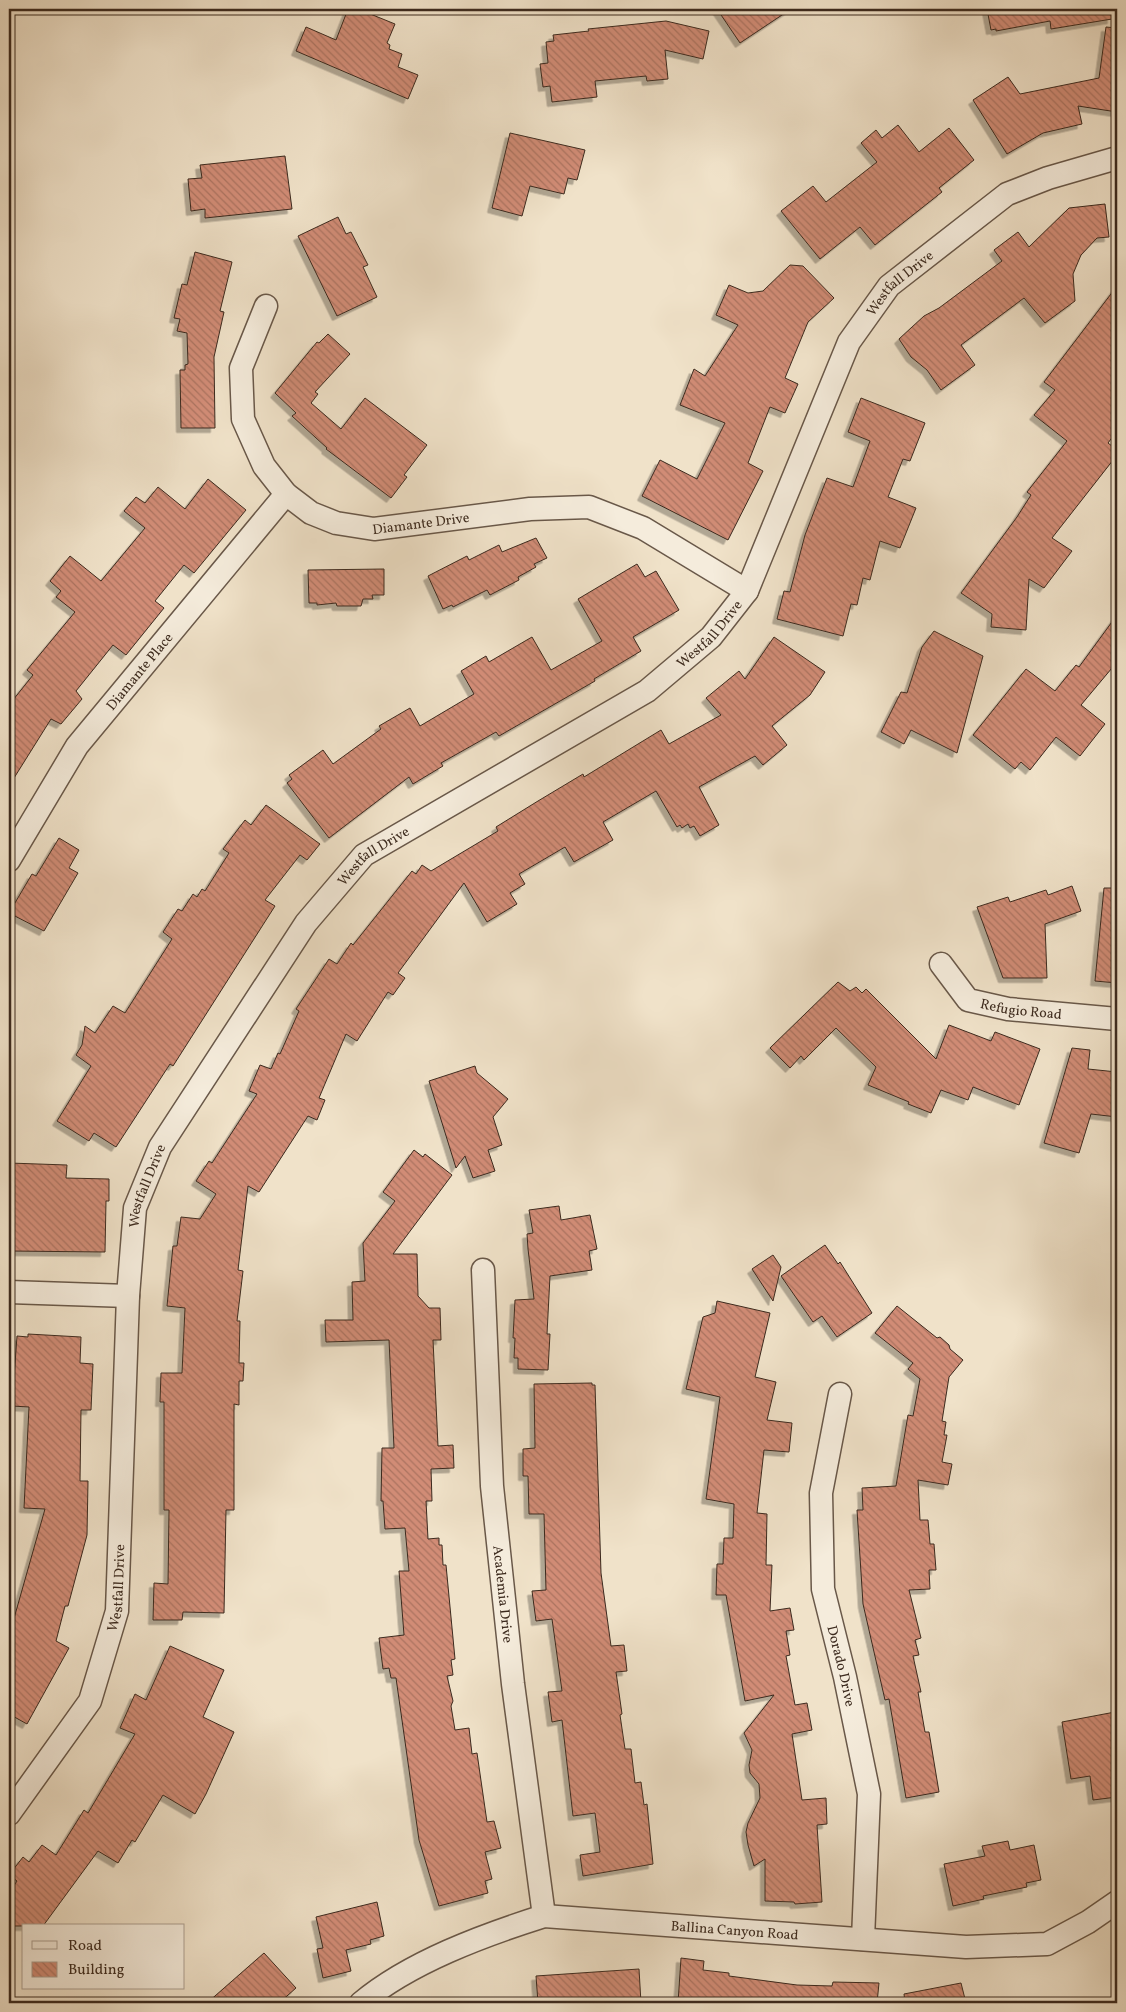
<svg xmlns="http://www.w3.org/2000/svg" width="1126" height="2012" font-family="Vollkorn,serif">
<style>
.building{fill:url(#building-back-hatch);stroke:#3c2a1e;filter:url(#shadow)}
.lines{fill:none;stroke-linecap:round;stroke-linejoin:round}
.minor-casing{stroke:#695849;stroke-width:25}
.minor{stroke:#f5ecdc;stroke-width:22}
.labels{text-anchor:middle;stroke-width:4;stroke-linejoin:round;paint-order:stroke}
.street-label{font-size:14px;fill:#3c2a1e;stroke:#f5ecdc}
</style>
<defs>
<pattern id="building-back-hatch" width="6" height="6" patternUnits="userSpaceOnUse" patternTransform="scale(1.25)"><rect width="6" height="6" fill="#d18c76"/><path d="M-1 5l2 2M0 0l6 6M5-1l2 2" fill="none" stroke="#ab7360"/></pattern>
<filter id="shadow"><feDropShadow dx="-4.5" dy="4.5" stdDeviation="0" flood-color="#0004"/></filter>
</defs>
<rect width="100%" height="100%" fill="#f0e2c9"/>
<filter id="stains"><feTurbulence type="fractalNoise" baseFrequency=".004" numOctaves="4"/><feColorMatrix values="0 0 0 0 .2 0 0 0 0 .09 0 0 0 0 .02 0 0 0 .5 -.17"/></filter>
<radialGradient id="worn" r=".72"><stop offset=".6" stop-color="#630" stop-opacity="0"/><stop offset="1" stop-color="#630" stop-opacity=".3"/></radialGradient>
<!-- building -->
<path class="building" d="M348,9H358L395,24L387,43L390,45L389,49L402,54L398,67L418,75L408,99L296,51L306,27L336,40Z
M717,9H791L740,43Z
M987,9H1111L1112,19L1051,29L1050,21L996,31V29L991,30Z
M666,21L709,31L703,59L665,50L668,79L647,81L646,76L595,81L597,97L552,102L550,86L543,87L540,64L548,63L546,42L554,41L553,35L589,31L588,29Z
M1106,27L1117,28V112L1078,106L1082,124L1043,133L1007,154L973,100L1008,77L1020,94L1099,78Z
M898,125L919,152L949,128L974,160L939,188L942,192L875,245L860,227L820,259L781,211L813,186L826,202L877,162L861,143L876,130L882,138Z
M510,133L585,150L577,180L568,178L564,194L530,186L522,216L492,208Z
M285,156L292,209L205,218V209L191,211L188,179L202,178L200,165Z
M1105,204L1109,237L1097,238L1081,255L1073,274L1075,301L1045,323L1024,298L961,345L975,365L941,390L927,370L911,357L899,339L924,316L939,308L1002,261L994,250L1018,232L1029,247L1069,208Z
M338,217L346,234L351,232L368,265L363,267L377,297L337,316L298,236Z
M195,252L232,262L220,311L224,312L214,357L215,428H181L180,370H185V365L188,364L187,333L177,331L180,319L174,318L182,284L187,285Z
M790,265L803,266L834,298L808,322L785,378L798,384L785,413L770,407L748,463L763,471L728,540L642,496L660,460L697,479L725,423L680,405L694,369L705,376L738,325L716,315L729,285L748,293L763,291Z
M1117,286V431L1108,443L1117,450V455L1052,538L1072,551L1044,588L1029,579L1026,630L991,627L992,614L961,593L1017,517L1031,495L1027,492L1067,441L1034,415L1055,390L1044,382Z
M328,334L350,354L315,392L318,394L311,403L341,429L365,398L427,445L404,475L407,477L391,498L326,449L327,448L292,416L296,413L275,393L317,342L319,343Z
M861,398L925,423L910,461L903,459L888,497L916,508L900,548L880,541L870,580L863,578L857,605L851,604L843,636L777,619L784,591L790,592L805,535L827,478L853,487L870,441L848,432Z
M208,479L246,510L194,573L184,565L155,601L164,608L126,655L113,645L76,691L82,699L61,724L51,719L9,786V705L33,675L27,670L75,612L56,597L61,591L50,581L70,556L101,581L145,528L124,511L136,497L145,503L158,487L185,509Z
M536,538L547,558L534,564L536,567L518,577L519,580L490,595L487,590L453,607L452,605L443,609L428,576L467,556L469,560L499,545L502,552Z
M637,564L645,577L656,571L679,610L633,637L641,651L594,679L595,681L499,736L496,732L441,763L443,766L413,784L409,777L329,838L287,783L292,779L289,775L323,750L333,764L381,729L379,726L410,708L420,726L474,694L461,671L486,656L489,662L532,637L551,670L602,641L578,599Z
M384,569V595H372L373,599H363L361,606H337L336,603L317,605V603H309L308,570Z
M1117,615V662L1081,705L1105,724L1080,756L1056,737L1030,770L1021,762L1015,769L973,735L1026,669L1055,691L1076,665L1079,667Z
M934,631L983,656L957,753L911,730L904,744L881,732L901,692L907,693L922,647Z
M774,637L825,672L810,695L772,726L787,745L763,765L755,756L699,787L719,825L700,836L694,826L690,828L688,824L682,828L680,825L677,827L656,791L603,822L613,840L574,862L565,847L519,874L525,884L510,893L517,904L487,922L464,883L398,973L405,978L393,995L388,992L357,1041L346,1034L319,1098L325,1100L317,1120L308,1116L259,1192L248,1186L238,1270L243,1271L237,1321H240L239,1363H244L243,1381H239V1405L234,1404V1510H226L224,1613L183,1612L182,1620H153L154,1583L168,1584L169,1510H164V1402H160L161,1373H182L185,1308L167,1306L173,1246H177L181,1217L200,1219L216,1194L196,1181L209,1161L212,1163L257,1094L249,1091L260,1065L271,1069L278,1053L280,1054L299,1011L296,1009L329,959L337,964L351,943L353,945L412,871L416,874L422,865L431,871L498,831L496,827L538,801L583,774L584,777L661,730L669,744L721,715L706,698L739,671L745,679Z
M266,805L320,844L307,860L300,855L265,900L275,906L173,1066L170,1064L116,1147L94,1133L89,1141L57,1121L91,1066L76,1055L82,1045L85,1026L95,1033L113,1006L125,1013L172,939L163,932L178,909L182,911L193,894L197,897L202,889L205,891L229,853L223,849L245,820L251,825Z
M59,838L79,850L69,868L78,873L44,931L9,913L32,874L36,876Z
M1072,886L1081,911L1045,924L1047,978H1003L977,907L1008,897L1010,902L1046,890L1048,895Z
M1104,888H1117V983L1095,981Z
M838,982L850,991L856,987L862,993L866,989L936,1059L949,1025L991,1041L995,1032L1040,1049L1019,1105L973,1087L968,1100L941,1090L931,1113L908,1104L909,1102L868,1085L876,1067L836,1028L804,1060L801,1056L790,1068L770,1048Z
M1072,1048L1090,1050L1088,1069L1117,1072V1117L1091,1114L1079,1153L1044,1143Z
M475,1066L477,1073L508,1099L493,1117L502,1145L488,1150L495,1171L473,1178L465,1156L456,1168L429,1081Z
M414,1150L423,1157L425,1154L452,1175L393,1254H417L418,1296L429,1308H440L441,1340H433L438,1446L453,1445L454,1468L431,1469L432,1501H426L428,1539L439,1538V1545H442L443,1565H446L455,1659L451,1660L453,1675L447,1676L453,1701L451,1706L455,1730L469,1728L472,1754L477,1753L487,1822L494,1821L501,1848L485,1852L492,1879L485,1881L488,1893L439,1906L419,1840L396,1678H391L389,1668L383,1669L379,1638L404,1635L399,1571H409L405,1528L385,1529L383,1501H381L382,1448H394L389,1340L326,1342L325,1320H353L352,1282L365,1281L363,1243L395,1201L383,1192Z
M9,1163L67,1165L66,1178L109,1179V1201H106L105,1252L9,1251Z
M559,1206L561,1220L590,1215L597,1249L589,1251L592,1270L550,1276L547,1334H550L548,1370L518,1369V1358H514L515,1338H513L515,1300L534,1299L528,1249L527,1234L533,1233L529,1210Z
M825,1245L838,1264L840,1262L872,1313L837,1337L822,1316L813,1322L781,1276Z
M773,1255L781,1267L773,1301L752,1269Z
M717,1301L770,1313L755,1377L776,1382L767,1420L792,1423L789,1452L764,1450L757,1513L767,1514L766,1565H772L770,1611L790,1608L794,1630L786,1631L790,1655L786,1656L795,1705L807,1703L812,1730L792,1734L802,1800L826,1798L827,1824L817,1825L822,1902L795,1904L794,1902L765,1901V1859L754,1866L748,1845L746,1832L748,1823L760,1798L759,1784L750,1773L749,1765L752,1750L744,1733L774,1695L745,1701L726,1595H716L717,1564H723L724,1538H733L734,1504L706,1499L720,1397L686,1389L703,1317L715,1313Z
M897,1306L937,1338L940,1337L949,1345L950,1349L963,1360L949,1377L942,1421L946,1422L944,1435H947L942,1462L952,1464L948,1485L918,1480L920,1520H928L930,1544H934L936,1570H929L930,1589L909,1590L921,1638L915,1640L919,1655L913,1656L921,1692H918L925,1732H929L939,1792L906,1798L889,1699L885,1700L863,1604L857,1510H863L862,1488L896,1486L908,1415L913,1416L920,1379L908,1369L913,1363L875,1333Z
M28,1334L81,1337L80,1363L93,1364L91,1410H81L80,1481H88L87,1535L68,1606H65L56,1641L69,1648L27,1724L9,1714V1636L45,1509L24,1508L29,1407L12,1406L17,1336L28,1337Z
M592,1383V1385H595L601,1573L611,1646L624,1645L627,1671L616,1672L622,1714L620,1715L625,1749H631L635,1783L641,1782L644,1805L647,1804L653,1864L583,1876L580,1855L600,1852L595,1813L573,1816L562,1720L552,1722L548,1692L562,1691L552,1619L536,1621L532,1591L546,1590L544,1514H529L528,1476H523V1449L535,1448L534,1384Z
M170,1646L224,1670L203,1717L234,1732L206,1794L195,1814L163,1795L135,1842L132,1840L118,1863L98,1851L43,1926H9V1893L17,1881L9,1875L23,1857L29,1862L42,1845L56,1855L84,1810L88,1813L135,1734L120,1728L135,1694L146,1700Z
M1115,1712L1117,1727V1797L1093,1800L1090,1776L1071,1779L1062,1722Z
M1008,1841L1010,1850L1034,1845L1041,1880L1026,1883L1027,1887L983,1896L984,1899L953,1906L944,1864L985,1856L982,1846Z
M377,1902L384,1936L370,1940L371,1944L346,1950L351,1971L323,1978L317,1949L323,1948L316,1917Z
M264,1953L296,1988L279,2003H207Z
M681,1958L704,1961L703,1970L729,1973V1976L797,1985L832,1986L833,1982L879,1983L877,2003H678Z
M639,1969L641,2003H538L536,1976Z
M961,1983L966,2003H905L904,1994Z"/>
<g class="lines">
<!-- minor casing -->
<g class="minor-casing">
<g id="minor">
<path id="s1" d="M266,306L241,368L243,419L264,466L286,494L311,513L336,523L374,529L530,509L589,507L643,528L747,591"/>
<path id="s2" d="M9,860L77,746L286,494"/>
<path id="s3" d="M941,964L968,1000L1008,1009L1117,1019"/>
<path id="s4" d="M483,1270L492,1486L513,1684L544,1916"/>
<path d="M9,1292L128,1296"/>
<path id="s5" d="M840,1394L821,1493L823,1589L845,1677L869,1794L863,1939"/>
<path id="s6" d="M9,1814L90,1701L117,1611L128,1296L135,1208L160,1147L306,923L364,855L647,691L711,637L747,591L849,342L889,286L1007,194L1048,178L1117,158"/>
<path id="s7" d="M361,2003C410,1962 484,1935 544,1916L966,1947L1047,1944L1088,1922L1117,1902"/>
</g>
</g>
<!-- minor -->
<use href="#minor" class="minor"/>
</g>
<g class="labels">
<!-- street labels -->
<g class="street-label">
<text dy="5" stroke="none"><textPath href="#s6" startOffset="1876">Westfall Drive</textPath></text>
<text dy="5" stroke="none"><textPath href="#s1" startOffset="349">Diamante Drive</textPath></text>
<text dy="5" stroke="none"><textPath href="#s6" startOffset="1471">Westfall Drive</textPath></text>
<text dy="5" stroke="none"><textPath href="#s2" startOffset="230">Diamante Place</textPath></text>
<text dy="5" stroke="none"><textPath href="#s6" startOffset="1066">Westfall Drive</textPath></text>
<text dy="5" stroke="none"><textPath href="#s3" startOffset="99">Refugio Road</textPath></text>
<text dy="5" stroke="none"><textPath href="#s6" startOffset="661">Westfall Drive</textPath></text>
<text dy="5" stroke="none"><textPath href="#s6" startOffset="256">Westfall Drive</textPath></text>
<text dy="5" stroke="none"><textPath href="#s4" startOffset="325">Academia Drive</textPath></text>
<text dy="5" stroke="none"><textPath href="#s5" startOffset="276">Dorado Drive</textPath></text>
<text dy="5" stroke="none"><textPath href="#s7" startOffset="395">Ballina Canyon Road</textPath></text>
</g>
</g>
<!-- margin -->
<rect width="1126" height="2012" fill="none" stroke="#f0e2c9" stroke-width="30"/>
<rect x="10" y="10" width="1106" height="1992" fill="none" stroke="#3c2a1e" stroke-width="2.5"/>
<rect x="15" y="15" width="1096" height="1982" fill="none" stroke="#3c2a1e"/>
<!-- legend -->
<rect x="22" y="1924" width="162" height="65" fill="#f5ecdc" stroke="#ab9e90"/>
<rect x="32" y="1941" width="25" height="8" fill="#f5ecdc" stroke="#ab9e90"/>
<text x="68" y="1950" font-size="15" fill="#3c2a1e">Road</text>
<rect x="32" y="1962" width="25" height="15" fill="url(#building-back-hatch)" stroke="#ab9e90"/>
<text x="68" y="1974" font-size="15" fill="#3c2a1e">Building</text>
<rect width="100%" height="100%" filter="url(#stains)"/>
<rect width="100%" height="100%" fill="url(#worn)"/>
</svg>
